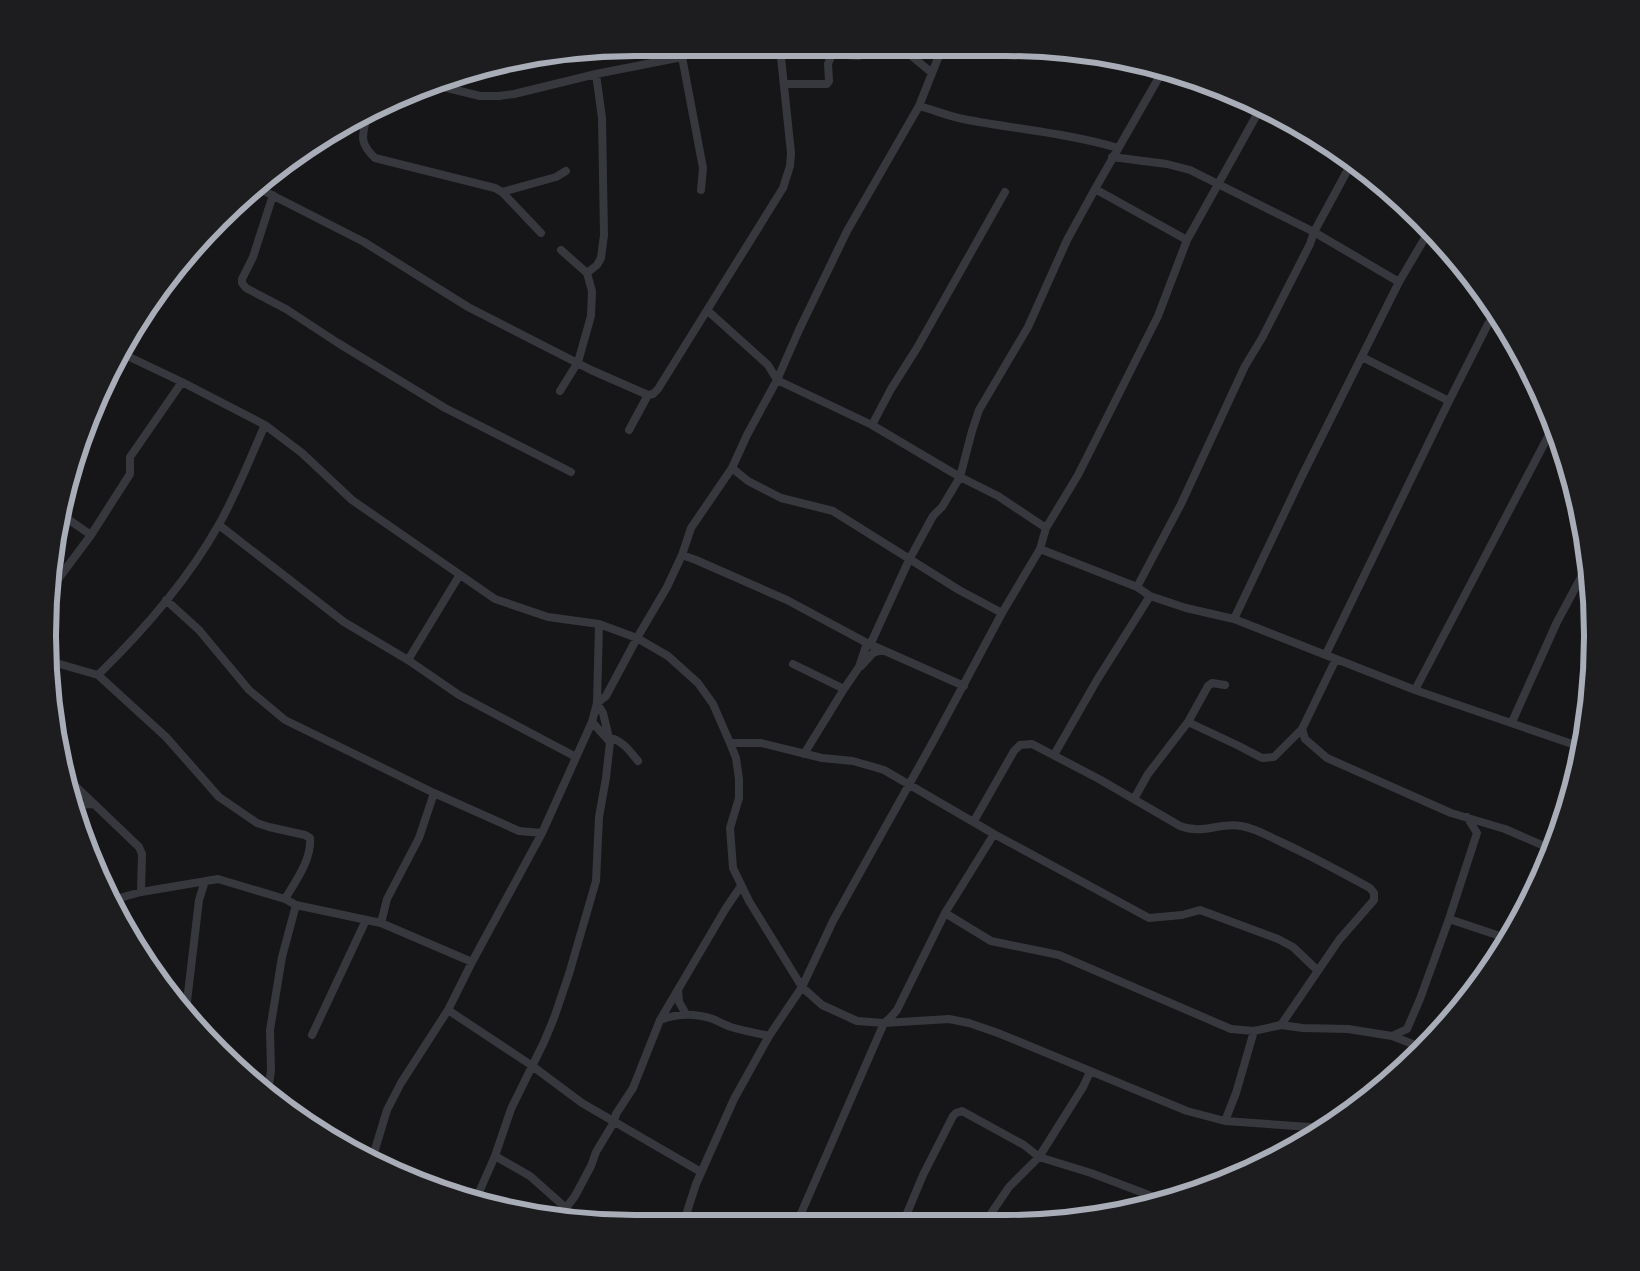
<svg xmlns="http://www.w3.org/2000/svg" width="1640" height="1271" font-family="'Roboto Condensed',sans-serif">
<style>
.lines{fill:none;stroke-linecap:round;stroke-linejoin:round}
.street{stroke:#37383d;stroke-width:8}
.rim{fill:none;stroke:#a8adb8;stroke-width:6}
</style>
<rect width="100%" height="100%" fill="#161618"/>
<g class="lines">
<!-- street -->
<path class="street" d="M683,48L682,57L703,168L701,190
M902,48L932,73
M784,84H827L829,81L828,64L832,54L859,56L870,48
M439,86L480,96H499L514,94L596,74L682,57
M919,106C934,110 948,116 963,119C1015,129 1067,133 1118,148
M367,116C362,136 359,143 375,158L495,188L502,192L541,233
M1112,157L1167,164L1190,170L1314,232L1399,282
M260,189L364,242L468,307L591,370L648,395L653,394L658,389L783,188L790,166L791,153L780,48
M1095,189L1187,240
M502,192L556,177L566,171
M273,195L253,257L242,279V283L246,288L286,309L338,343L445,408L571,472
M587,273L597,265L601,258L604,235L602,118L596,74
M708,311L768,365L777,380L872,425L960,477L998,496L1046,528
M121,353L182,382L265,425L302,453L352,500L495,599L548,617L599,624L637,638L668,656L698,683L713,704L730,743L736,758L739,779V798L730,828L733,868L749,901L802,987L822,1005L857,1021L884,1023L949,1019L969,1023L998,1033L1187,1111L1225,1121L1324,1128
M1362,357L1449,401
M560,391L578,362L591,316L592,291L587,273L561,250
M265,425C250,458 236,495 218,526C187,581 143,631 98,675L166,737L219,797L257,823L269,827L305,835L310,838C312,859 295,882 285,899
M872,425L891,389L917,348L1005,192
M629,430L648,395
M732,468L748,481L781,498L833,511L959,590L1002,613
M62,515L91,535
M219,525L344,622L408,660L459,695L576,757
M1040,549L1137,587L1150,596L1186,608L1234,619L1415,690L1581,747
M682,555L696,560L787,600L867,643L964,686
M1137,587L1181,504L1245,366L1262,338L1310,244L1314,232L1352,162
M50,590L91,535L130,474V457L182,382
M166,600L199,630L249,690L285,720L434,793L519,831L542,833
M1234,619L1301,478L1399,282L1429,231
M870,645L909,560L933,516L942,507L960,477L972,431L979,410L1028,327L1067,240L1095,189L1162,72
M1326,654L1449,401L1488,324L1496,314
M408,660L459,576
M49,661L98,675
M793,664L844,689
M861,666L873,653L882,650
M1415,690L1553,427
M592,722L610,742L614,739C625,743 631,753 638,761
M1188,722L1239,746L1262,758L1274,757L1302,729L1336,659
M1512,722L1557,622L1586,568
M1302,729L1305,739L1327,758L1451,813L1505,829L1551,849
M730,743H761L822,758L853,761L884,770L994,834L1149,918L1182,915L1200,910L1278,939L1293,947L1317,970
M804,754L844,689L859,667L867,643
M1054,755L1097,680L1150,596
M70,781L139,847L142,854L141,892
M1134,799L1148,774L1188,722L1208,686L1212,683L1225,685
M75,805L93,804
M974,821L1014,751L1020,745L1032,744L1099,779L1180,826C1203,835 1220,822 1241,826C1255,828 1268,836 1281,842C1311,856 1341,872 1370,888L1374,893V900L1339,940L1281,1025
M116,899L141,892L218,879L285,899L296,905L381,923L472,962
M945,913L991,941L1059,955L1231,1029L1254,1031L1281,1025L1303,1028L1348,1029L1392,1036L1423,1048
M1449,919L1506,938
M381,923L387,899L419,838L434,793
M678,990L679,1002L686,1014
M186,1010L199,900L205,881
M448,1010L531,1065L582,1103L701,1172
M660,1020L726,908L741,886
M312,1035L366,920
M1392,1036L1407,1029L1420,999L1449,919L1477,833L1467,817
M268,1091L271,1071L270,1030L282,957L296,905
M1225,1121L1236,1093L1254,1031
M373,1156L387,1110L401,1083L448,1010L472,962L542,833L592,722L597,703L606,696L637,638L667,587L682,555L691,528L732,468L747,435L777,380L799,330L847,231L919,106L942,48
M495,1156L530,1176L566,1208L575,1196L591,1166L596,1152L614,1122L616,1114L633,1088L660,1020C678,1013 695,1013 713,1019C719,1022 725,1025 731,1027C744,1031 756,1033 769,1036
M476,1199L495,1156L511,1109L544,1042L554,1018L569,974L596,881L599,817L606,778L610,742L603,713L597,703L599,624
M558,1218L566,1208
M685,1218L696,1184L734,1099L769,1036L802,987L833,921L935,738L1002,613L1040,549L1046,528L1078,475L1158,316L1187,240L1260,109
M799,1218L884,1023L890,1018L897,1010L945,913L994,834
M905,1218L923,1175L953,1116L956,1113L962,1111L1024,1145L1039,1157L1091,1173L1162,1200
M990,1218V1215L1009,1187L1039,1157L1083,1087L1090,1072"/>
</g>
<!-- crop -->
<path d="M0 0H1640V1271H0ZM635 56H1005A579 579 0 0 1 1584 635V636A579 579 0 0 1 1005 1215H635A579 579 0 0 1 56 636V635A579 579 0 0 1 635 56Z" fill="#1d1d20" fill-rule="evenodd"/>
<path class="rim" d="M635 56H1005A579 579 0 0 1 1584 635V636A579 579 0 0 1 1005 1215H635A579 579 0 0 1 56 636V635A579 579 0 0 1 635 56Z"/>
</svg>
